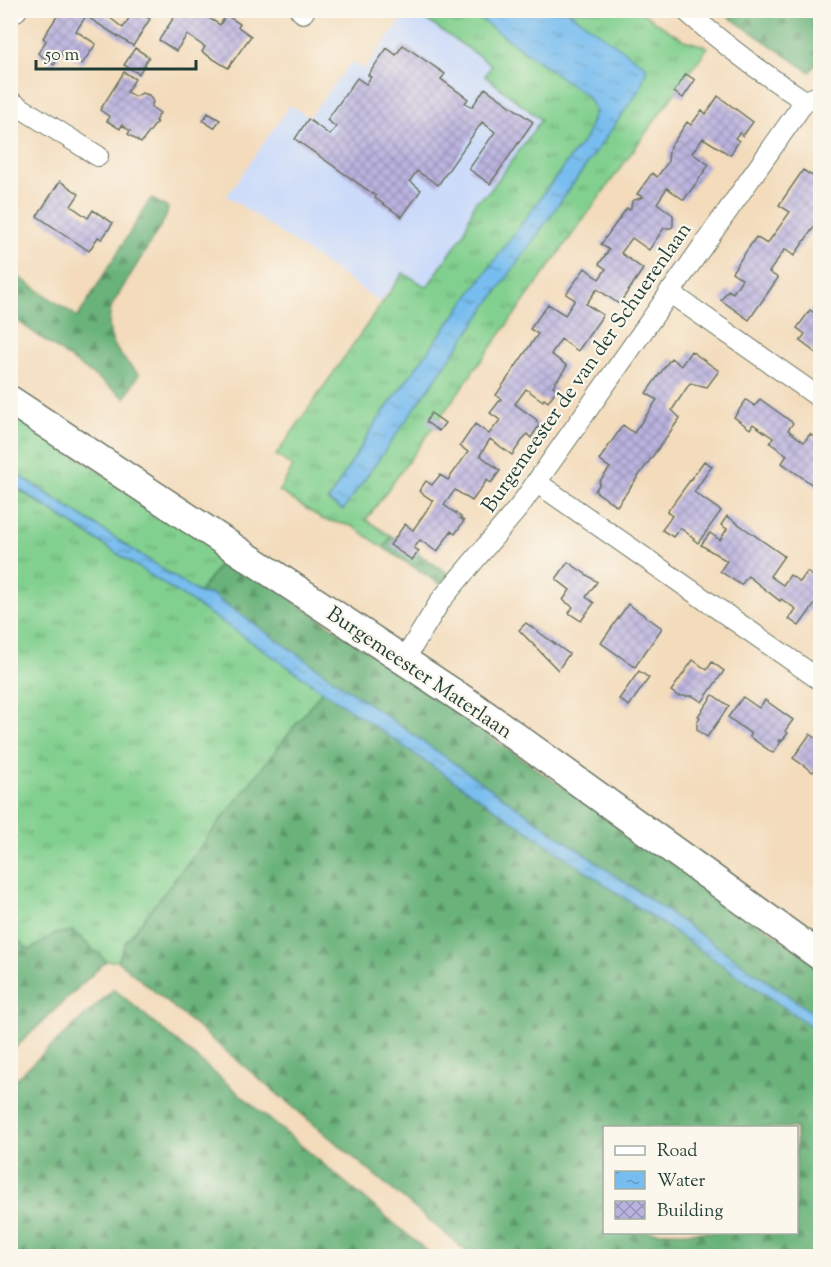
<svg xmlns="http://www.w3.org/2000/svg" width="831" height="1267" font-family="'Sorts Mill Goudy',serif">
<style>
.built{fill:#ccdbf9}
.grass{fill:url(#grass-tufts);stroke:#508662;stroke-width:1.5}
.forest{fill:url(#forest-firs);stroke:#447857;stroke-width:1.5;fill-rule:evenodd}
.water{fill:url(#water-ripples);stroke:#4c7d92;stroke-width:1.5}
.building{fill:url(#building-cross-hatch)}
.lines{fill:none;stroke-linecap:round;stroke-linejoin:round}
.street-casing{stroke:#697463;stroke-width:22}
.secondary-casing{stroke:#697463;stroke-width:31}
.street{stroke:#fff;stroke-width:20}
.secondary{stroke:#fff;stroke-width:28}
.labels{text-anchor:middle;stroke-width:4.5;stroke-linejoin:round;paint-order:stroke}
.street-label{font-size:21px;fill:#1f3d34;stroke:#fbf7ec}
</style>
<defs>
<pattern id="grass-tufts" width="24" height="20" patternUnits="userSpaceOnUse" patternTransform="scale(1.5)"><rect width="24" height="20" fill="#82d08f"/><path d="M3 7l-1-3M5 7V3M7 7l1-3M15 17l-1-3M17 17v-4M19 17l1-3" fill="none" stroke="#6aaa76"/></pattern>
<pattern id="forest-firs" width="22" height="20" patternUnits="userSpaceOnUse" patternTransform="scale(1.5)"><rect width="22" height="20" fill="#69b27a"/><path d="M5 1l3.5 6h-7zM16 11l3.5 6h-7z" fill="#569265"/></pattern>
<pattern id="water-ripples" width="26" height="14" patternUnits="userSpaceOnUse" patternTransform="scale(1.5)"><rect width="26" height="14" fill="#78bdef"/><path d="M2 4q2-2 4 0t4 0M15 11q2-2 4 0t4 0" fill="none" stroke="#629bc2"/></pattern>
<pattern id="building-cross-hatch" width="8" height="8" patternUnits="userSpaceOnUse" patternTransform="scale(1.5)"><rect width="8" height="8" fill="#bbb3df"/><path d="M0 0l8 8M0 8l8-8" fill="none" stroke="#9793b6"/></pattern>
</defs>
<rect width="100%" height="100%" fill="#fbf7ec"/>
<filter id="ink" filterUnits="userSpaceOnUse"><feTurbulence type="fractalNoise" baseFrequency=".0167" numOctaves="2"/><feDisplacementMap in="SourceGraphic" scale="12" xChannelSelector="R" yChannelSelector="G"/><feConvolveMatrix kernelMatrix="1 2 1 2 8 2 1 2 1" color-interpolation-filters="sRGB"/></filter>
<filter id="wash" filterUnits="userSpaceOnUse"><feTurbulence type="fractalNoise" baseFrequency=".008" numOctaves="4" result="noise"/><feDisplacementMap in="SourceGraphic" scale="24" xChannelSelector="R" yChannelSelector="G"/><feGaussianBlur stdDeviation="1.35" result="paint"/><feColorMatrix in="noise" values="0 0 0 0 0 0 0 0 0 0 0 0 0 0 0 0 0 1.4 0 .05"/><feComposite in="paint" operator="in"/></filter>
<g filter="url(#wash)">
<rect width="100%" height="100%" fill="#f3dbbb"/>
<!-- built -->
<path class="built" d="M408,11H413L493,66L541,120L423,295L398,279L380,302L227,196L290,105L309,117L351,62L364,70Z"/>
<!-- grass -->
<path class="grass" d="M413,11H469L588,96L595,110L586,138L572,155L374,426L328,501L333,505L428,389L640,89L646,67L568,11H640L660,25L684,40L708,47L366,520L391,536L384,548L352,526L324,520L279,491L293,467L276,455L403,273L427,287L463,235L475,202L489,192L541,120L485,76L492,65Z
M10,413L227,554L199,593L11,470Z
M10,484L240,633L323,690L125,943L118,961H106L73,931L54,934L30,950L11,935Z"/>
<!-- forest -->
<path class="forest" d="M720,11H820V57L810,72Z
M151,198L168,208L166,217L112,305C103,336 116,354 139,374L125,398L11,316V272L78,317Z
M391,536L449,574L440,584L384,548Z
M227,554L820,966V1018L211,594L199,593Z
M323,690L820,1032V1256H472L118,961L125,943ZM604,1128H796V1232H604Z
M73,931L106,961L11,1052V935L30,950L54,934Z
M114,989L433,1256H11V1083Z"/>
<!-- water -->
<path class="water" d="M469,11H568L647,67L640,89L343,510L328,501L374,425L572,155L586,138L595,111L587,96Z
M11,470L199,593L211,594L820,1018V1032L230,627L11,484Z"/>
<g id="blocks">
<!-- building -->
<path class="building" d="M61,10H100L123,28L134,10L150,19L133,46L86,16L76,31L96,44L82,64L63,51L54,65L38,53L46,41L43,38Z
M183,10H202L201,13L220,25L226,15L240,24L238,27L251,36L228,68L202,52L205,47L187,35L176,51L159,40L178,11L181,13Z
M403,45L445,74L441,79L468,99L465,103L472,107L485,88L533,122L490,184L469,169L495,132L482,122L438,185L417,171L410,181L421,190L402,217L375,198L376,196L295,139L308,119L330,135L336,127L327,120L357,78L366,84L371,77L368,75L387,48L396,55Z
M135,48L149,57L139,74L124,65Z
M124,72L135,79L127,92L135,97L142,93L149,95L153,102L151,107L160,113L155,121L157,122L141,143L128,134L130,131L122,125L120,129L107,121L110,117L100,110Z
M686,74L695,80L683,98L674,92Z
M718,96L753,122L743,136L739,133L735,138L739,141L730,155L703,138L692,153L709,165L684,200L667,188L657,203L673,215V226L671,228H664L649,250L632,238L621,253L643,269L631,287L619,304L597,289L586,304L603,315L578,351L561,339L551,354L567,366L553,386L557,389L548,402L544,399L543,401L526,389L515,404L537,420L536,422L540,424L531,438L527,434L512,455L490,439L480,455L500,471L491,483L487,480L472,501L455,490L444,505L461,517L460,518L464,521L455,534L451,531L437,552L420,540L414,548L419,551L412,560L390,545L405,524L413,530L433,501L419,491L426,481L432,485L440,475L448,480L468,452L460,446L475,424L489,434L500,420L490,413L501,399L496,395L538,334L530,329L548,304L565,315L575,300L566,294L585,268L599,279L606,269L599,264L609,250L601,244L627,208L629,210L631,208L632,201L643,197L637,194L652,173L657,177L668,162L669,149L687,122L691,125L702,110L706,114Z
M208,113L220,120L214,128L203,121Z
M820,168V224L817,229L814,227L794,256L785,249L769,272L778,278L749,320L721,300L728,290L733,293L742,279L732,272L756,237L767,244L790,212L779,205L803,170L814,177Z
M60,181L79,194L71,206L88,218L93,210L113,223L102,239L98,237L89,251L37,216Z
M810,310L820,317V356L800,341L805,334L797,328Z
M691,351L719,371L707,387L690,383L672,410L680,418L617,506L595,491L600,483L599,482L610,468L599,460L623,425L634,433L657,400L646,393L671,358L681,366Z
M760,399L793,423L788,430L804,442L810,434L820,442V490L782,463L787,455L770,443L773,438L753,424L750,429L734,417L746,400L755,406Z
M431,413L445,423L439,431L426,422Z
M704,461L712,466L694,492L721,511L698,543L693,539L694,538L680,528L673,537L662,530L672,516L667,512Z
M727,516L784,556L770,576L783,585L790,575L800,582L807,572L820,581V597L799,626L789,619L796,609L781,599L780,601L748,576L741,585L720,571L727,561L701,545L710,533L720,540L727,529L721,525Z
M568,562L597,582L586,597L594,603L581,621L569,613L573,607L563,600L570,590L556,579Z
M628,604L662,628L635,667L601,643Z
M526,623L569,654L558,670L519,630Z
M693,660L707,670L712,662L724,671L702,702L693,696H678L671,691Z
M639,671L649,678L629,706L619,699Z
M713,695L729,706L707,737L697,730V722L700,717L698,716Z
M743,697L759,708L765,700L793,720L785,731L788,733L782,741L780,739L778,741L781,742L773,753L750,737L751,734L728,717Z
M810,734L820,741V768L818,766L813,772L793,758Z"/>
</g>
</g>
<g filter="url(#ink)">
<use href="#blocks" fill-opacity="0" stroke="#697463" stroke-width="1.5"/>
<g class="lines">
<!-- street casing -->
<g class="street-casing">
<path id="street" d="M300,10L303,13L305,10
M685,10C723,44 763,74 805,101L816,97L820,100
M10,15L17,10
M10,101L98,156
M669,292L820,398
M536,482L820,680
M404,660L441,600L519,507L805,101"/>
</g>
<!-- secondary casing -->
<g class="secondary-casing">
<path id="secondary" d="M10,400L476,708L820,956"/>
</g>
<!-- street -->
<use href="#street" class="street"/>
<!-- secondary -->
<use href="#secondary" class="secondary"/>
</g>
</g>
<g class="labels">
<!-- street labels -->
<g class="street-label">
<text transform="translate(586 367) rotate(-55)" y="7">Burgemeester de van der Schuerenlaan</text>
<text transform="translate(420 672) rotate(34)" y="7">Burgemeester Materlaan</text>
</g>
</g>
<!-- margin -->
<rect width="831" height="1267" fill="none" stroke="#fbf7ec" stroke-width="36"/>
<!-- legend -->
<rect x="603" y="1126" width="195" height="108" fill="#fbf7ec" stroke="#a3ada2" stroke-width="1.5"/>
<rect x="615" y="1146" width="30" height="9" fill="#ffffff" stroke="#a3ada2" stroke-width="1.5"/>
<text x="657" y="1156" font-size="18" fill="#1f3d34">Road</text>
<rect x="615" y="1171" width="30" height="18" fill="url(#water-ripples)" stroke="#a3ada2" stroke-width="1.5"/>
<text x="657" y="1186" font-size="18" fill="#1f3d34">Water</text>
<rect x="615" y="1201" width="30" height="18" fill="url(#building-cross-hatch)" stroke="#a3ada2" stroke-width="1.5"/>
<text x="657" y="1216" font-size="18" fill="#1f3d34">Building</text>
<!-- scale -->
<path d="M36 60v9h160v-9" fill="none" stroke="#1f3d34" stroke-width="3"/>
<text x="45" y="60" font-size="18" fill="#1f3d34" stroke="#fbf7ec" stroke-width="4.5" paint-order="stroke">50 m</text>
</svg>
